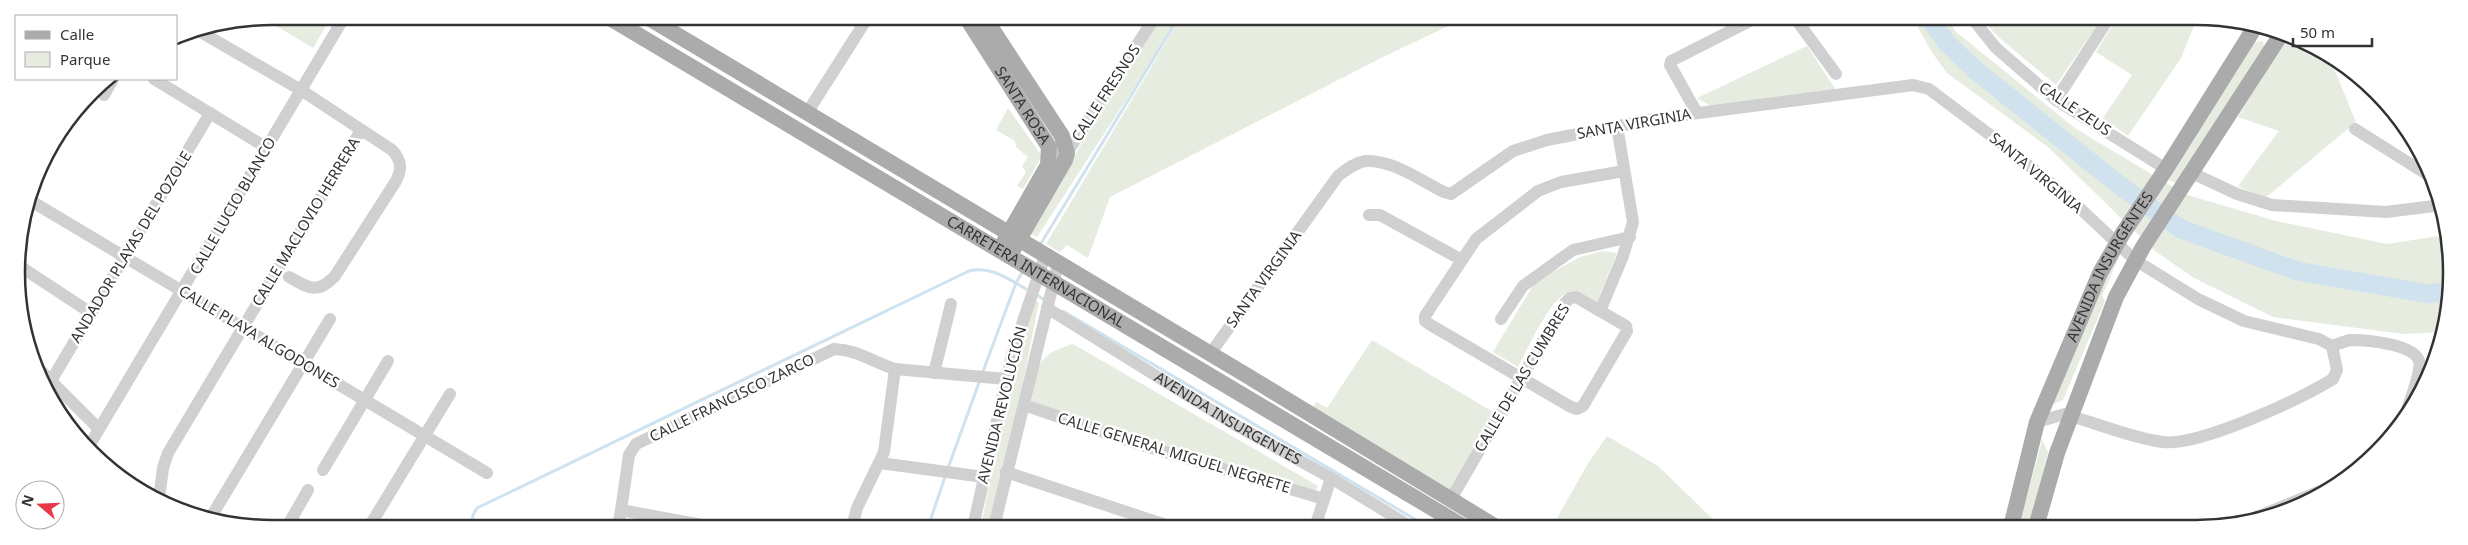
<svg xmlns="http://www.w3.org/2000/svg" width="2468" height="545" font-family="'Noto Sans',sans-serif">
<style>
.green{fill:#e6ecdf}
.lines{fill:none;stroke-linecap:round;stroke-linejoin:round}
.stream{stroke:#cfe2ee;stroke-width:3}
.river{stroke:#cfe2ee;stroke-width:19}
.minor{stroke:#d0d0d0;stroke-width:12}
.major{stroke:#ababab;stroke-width:16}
.labels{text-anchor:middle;stroke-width:5;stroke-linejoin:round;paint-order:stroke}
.street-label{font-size:15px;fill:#333;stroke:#fff}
.rim{fill:none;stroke:#333;stroke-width:2.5}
</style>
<rect width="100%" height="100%" fill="#fff"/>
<!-- green -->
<path class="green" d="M273,16H332L313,48L263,18Z
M1156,17H1180L1037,237L1029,233Z
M1181,17L1465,18L1379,59L1110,197L1088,258L1067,245L1060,252L1046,244Z
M1913,18H1948L1955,31L2076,129L2187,195L2276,221L2387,244L2445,235L2450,306L2442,332L2404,334L2273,317L2194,278L2155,251L2048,147L1947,73L1931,51Z
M1982,18H2102L2056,85L1996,35Z
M2117,18H2197L2181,58L2128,136L2103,118L2132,75L2096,52Z
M2286,38L2324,51L2328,54L2356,122L2264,199L2238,186L2279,131L2238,117Z
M2263,41L2264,48L2177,184L2169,180L2255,42Z
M1807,46L1836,90L1711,106L1697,98Z
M1008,108L1042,156L1023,189L1017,186L1026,172L1022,166L1028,157L1016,147L1015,141L996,130Z
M1603,251L1617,253L1596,304C1589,299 1582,290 1572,291C1551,294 1528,349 1518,367L1493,352L1535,282L1580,257Z
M2112,258L2118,259L2102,296L2105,301L2063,400L2046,407Z
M1035,301L1039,302L994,527H981L1013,360Z
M1372,340L1493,412L1451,494L1310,413L1316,402L1327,408Z
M1073,344L1318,486L1314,493L1031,403C1039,367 1033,356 1073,344Z
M1607,436L1658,466L1718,524L1716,527H1552L1587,465Z
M2042,440L2048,452L2030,527H2019Z"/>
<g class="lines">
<!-- stream -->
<path class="stream" d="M1040,245L1179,17
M1037,295L1043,299
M1063,311L1428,527
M982,374L1016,283L1023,271
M948,468L980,380
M471,527L473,515L477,508L969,271C991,266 1007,278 1026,289
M928,527L946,474"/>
<!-- river -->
<path class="river" d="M1929,18L1947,43L1974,69L2119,185L2181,229L2297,271L2429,294L2449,291"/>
<!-- minor -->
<g class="minor">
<path d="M1795,18L1836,74"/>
<path d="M1972,18L1996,48L2056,100L2166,169"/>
<path d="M199,31L301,90L392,150C402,161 402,169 396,181L335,276C317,295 309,288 289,277"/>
<path d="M154,79L267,148"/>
<path d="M104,95L113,79"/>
<path d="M2056,100L2109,18"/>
<path d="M807,113L868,17"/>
<path d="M1697,113L1670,65L1671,61L1756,18"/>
<path d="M2355,129L2428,175"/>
<path d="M1061,154L1067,153L1155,17"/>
<path d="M2192,173L2237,194L2272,205L2386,212L2442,205"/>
<path d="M31,201L487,473"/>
<path d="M1369,215H1380L1462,260"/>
<path d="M18,265L91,313"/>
<path id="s1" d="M1047,308L1232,423L1331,478L1411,527"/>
<path d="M1600,311L1623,256L1633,222L1617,126"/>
<path d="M1501,319L1523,286L1573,250L1630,237"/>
<path d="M1210,354L1338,176C1346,170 1354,163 1365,161C1392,159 1421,181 1444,192L1451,194L1513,151L1547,140L1660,118L1913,85L1929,89L2006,147L2069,198L2135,260L2198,299L2244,321L2319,339L2332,346C2338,344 2345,341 2351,340C2367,340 2414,344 2419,361C2422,371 2409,402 2406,413"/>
<path d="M42,372L99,429"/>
<path d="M934,373L951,304"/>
<path d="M51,381L210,113"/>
<path d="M1024,405L1145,446L1324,499"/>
<path d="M2037,422L2072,412L2077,418C2104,426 2133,438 2162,442C2199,447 2300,399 2333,379L2337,370L2332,346"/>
<path d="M89,446L345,16"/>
<path d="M880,463L984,477"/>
<path d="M323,470L388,361"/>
<path d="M1006,472L1172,527"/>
<path d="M159,499L163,468L168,453L361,130"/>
<path d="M1451,499L1565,303L1570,298L1576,297L1626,326L1627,331L1583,406L1577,409L1571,407L1429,324L1425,321V316L1476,239L1538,191L1561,182L1624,171"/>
<path d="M621,510L629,455L636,444L834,349C859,350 872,362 895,369L1006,379"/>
<path d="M211,517L330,319"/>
<path d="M2242,523L2330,487"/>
<path d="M287,527L308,490"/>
<path d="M369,527L450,394"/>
<path d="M618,527L621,510L713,527"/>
<path d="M852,527L857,508L884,452L895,369"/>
<path d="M973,527L1012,354L1045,256"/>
<path d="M994,527L1058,264"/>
<path d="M1315,527L1331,478"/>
</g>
<!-- major -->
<g class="major">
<path id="s2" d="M608,17L1464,527"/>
<path d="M647,17L1251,378L1496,527"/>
<path id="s3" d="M966,17L1049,147L1048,165L1004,242"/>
<path d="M984,17L1062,136L1067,153L1065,160L1014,248"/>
<path id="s4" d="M2011,527L2037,422L2100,273L2123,233L2166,169L2255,27"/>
<path d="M2036,527L2057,453L2116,297L2143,247L2280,36"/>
</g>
</g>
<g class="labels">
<!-- street labels -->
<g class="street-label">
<text transform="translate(1106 93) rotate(-57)" y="5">CALLE FRESNOS</text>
<text dy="5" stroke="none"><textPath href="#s3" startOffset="105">SANTA ROSA</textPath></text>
<text transform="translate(2075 109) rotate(34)" y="5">CALLE ZEUS</text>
<text transform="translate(1634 124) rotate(-10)" y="5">SANTA VIRGINIA</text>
<text transform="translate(2036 173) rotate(40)" y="5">SANTA VIRGINIA</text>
<text transform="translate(233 206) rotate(-60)" y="5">CALLE LUCIO BLANCO</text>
<text transform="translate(306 222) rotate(-59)" y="5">CALLE MACLOVIO HERRERA</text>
<text transform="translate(131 247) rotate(-59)" y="5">ANDADOR PLAYAS DEL POZOLE</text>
<text dy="5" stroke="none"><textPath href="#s4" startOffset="280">AVENIDA INSURGENTES</textPath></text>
<text dy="5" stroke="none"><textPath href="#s2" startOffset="498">CARRETERA INTERNACIONAL</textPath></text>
<text transform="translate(1264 279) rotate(-54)" y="5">SANTA VIRGINIA</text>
<text transform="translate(259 337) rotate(31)" y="5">CALLE PLAYA ALGODONES</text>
<text transform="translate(1522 378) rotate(-59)" y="5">CALLE DE LAS CUMBRES</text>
<text transform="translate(732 398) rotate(-26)" y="5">CALLE FRANCISCO ZARCO</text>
<text transform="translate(1002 405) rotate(-76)" y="5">AVENIDA REVOLUCIÓN</text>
<text dy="5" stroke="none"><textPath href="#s1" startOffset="212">AVENIDA INSURGENTES</textPath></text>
<text transform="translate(1174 453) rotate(17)" y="5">CALLE GENERAL MIGUEL NEGRETE</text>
</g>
</g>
<!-- crop -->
<path d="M0 0H2468V545H0ZM272 25H2196A247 247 0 0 1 2443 272V273A247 247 0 0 1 2196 520H272A247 247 0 0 1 25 273V272A247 247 0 0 1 272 25Z" fill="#fff" fill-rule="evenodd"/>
<path class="rim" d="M272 25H2196A247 247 0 0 1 2443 272V273A247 247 0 0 1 2196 520H272A247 247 0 0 1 25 273V272A247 247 0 0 1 272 25Z"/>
<!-- legend -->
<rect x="15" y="15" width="162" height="65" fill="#ffffff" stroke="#adadad"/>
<rect x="25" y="31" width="25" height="8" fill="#ababab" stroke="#adadad"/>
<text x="60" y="40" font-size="15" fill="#333333">Calle</text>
<rect x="25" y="52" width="25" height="15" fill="#e6ecdf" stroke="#adadad"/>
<text x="60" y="65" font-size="15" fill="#333333">Parque</text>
<!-- north arrow -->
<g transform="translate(40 505) rotate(289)"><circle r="24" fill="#ffffff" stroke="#adadad"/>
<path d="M0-4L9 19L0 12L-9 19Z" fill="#e63946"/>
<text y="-8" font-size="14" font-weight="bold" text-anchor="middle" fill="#333333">N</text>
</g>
<!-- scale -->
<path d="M2293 38v8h79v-8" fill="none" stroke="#333333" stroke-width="2.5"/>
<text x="2300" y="38" font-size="15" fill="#333333" stroke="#ffffff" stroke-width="4" paint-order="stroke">50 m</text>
</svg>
